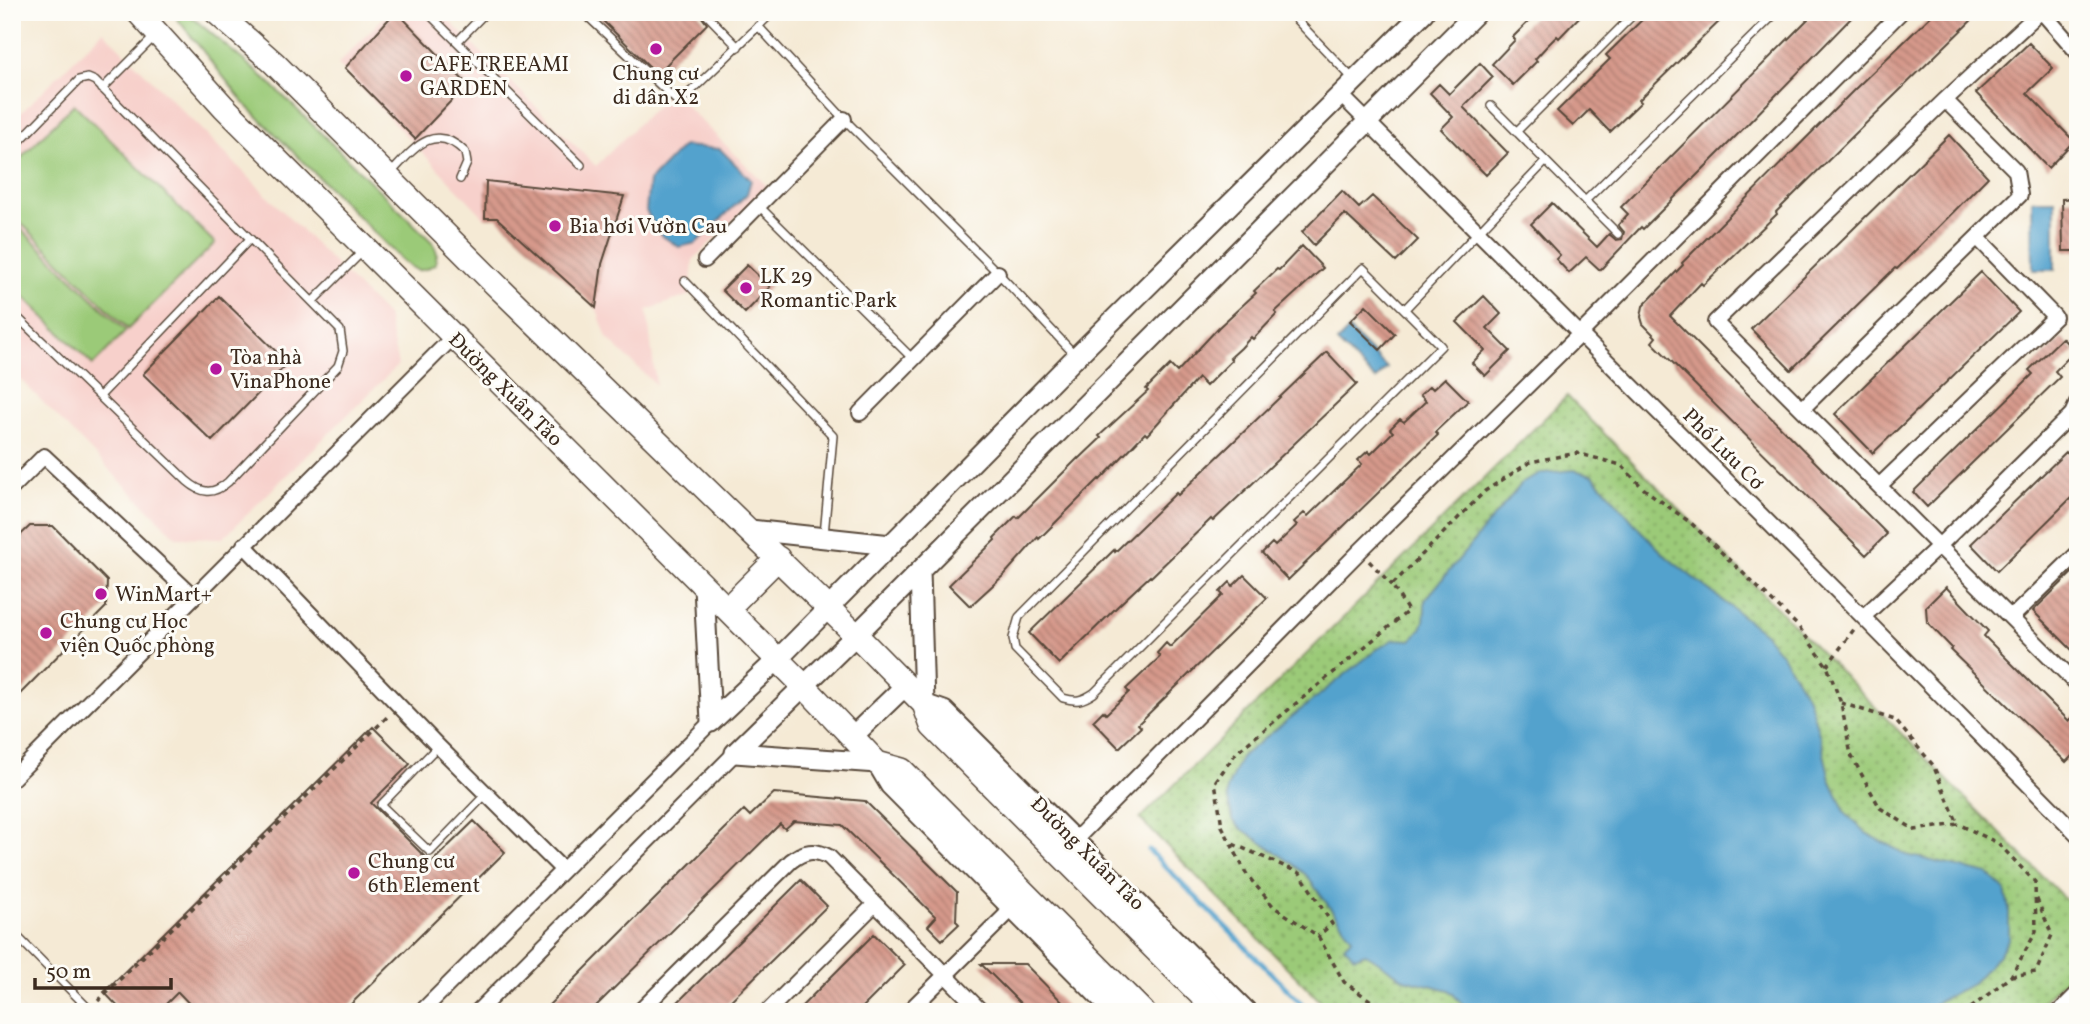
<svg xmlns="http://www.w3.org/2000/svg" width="2090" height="1024" font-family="Vollkorn,serif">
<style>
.built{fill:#f7d0cb}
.grass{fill:#9bca78;stroke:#6b7a4b;stroke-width:2}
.park{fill:url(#park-dots);stroke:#6b7a4b;stroke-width:2}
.water{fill:#53a2cd;stroke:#476676;stroke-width:2}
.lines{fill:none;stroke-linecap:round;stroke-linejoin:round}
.stream{stroke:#53a2cd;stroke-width:5}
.building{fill:url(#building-back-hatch)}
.lane-casing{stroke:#574739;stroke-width:10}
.street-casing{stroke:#574739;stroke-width:18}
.secondary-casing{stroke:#574739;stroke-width:23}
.primary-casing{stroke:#574739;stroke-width:26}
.path{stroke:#574739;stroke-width:3.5;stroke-dasharray:5 5;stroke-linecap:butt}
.lane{stroke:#fff;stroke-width:7}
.street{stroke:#fff;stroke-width:14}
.secondary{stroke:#fff;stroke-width:19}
.primary{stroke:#fff;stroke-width:23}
.poi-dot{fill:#b5179e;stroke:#fdfcf7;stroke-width:2.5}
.labels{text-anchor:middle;stroke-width:6;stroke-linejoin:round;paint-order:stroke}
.poi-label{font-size:21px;fill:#3b2a1e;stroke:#fdfcf7;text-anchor:start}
.street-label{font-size:21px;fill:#3b2a1e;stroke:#fdfcf7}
</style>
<defs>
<pattern id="park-dots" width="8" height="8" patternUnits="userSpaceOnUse" patternTransform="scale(1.75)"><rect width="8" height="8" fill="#9bca78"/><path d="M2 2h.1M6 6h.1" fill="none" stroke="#80a462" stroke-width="1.8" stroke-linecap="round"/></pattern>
<pattern id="building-back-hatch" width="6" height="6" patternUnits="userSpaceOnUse" patternTransform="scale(1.75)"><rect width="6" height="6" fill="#d6998b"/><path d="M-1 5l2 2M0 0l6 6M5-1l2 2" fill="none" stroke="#af7d71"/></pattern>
</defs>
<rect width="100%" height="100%" fill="#fdfcf7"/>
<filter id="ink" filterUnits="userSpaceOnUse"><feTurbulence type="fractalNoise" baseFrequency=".0143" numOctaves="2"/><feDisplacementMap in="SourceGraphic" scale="14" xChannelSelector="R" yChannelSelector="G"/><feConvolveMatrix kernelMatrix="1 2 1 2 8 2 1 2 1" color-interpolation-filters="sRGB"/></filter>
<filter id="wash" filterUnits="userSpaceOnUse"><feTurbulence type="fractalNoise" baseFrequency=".00686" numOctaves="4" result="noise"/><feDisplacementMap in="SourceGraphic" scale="28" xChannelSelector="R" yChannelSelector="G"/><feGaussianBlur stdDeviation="1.57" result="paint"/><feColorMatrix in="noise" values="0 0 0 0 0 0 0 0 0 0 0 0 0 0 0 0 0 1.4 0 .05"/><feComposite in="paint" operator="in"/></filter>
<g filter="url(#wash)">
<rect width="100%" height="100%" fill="#f5ead5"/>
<!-- built -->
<path class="built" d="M389,12H440L596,166L671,91L767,186L693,260L690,295L647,310L656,385L607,338L596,307L497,218H485L338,64Z
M103,31L387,316L398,365L223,538L176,537L12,371V122Z"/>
<!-- grass -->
<path class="grass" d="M172,12H186L269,82L433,243L437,253L435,264C419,274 416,272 402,260L245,104Z
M74,104L215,243L128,329L12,214V167Z
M12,220L126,331L93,365L12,285Z"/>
<!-- park -->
<path class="park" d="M1567,396L2078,912V967L2032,1012H1331L1140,819Z"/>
<!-- water -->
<path class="water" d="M683,146L720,149L751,180L747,194L696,243L679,247L661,235L646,211L649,181Z
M2032,200H2055V270H2033Z
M1349,330L1387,368L1376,380L1337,342Z
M1574,470L1593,475L1641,531L1668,558L1764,633L1784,658L1808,698L1820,737L1830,779L1846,814L1866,833L1907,855L1988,874L2005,890L2009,908V938L1999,955L1973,983L1939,1001L1925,1012H1470L1449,990L1404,979L1365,953L1355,957L1344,946L1352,938L1306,875L1293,864L1239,827L1233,820L1227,797V789L1241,757L1376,650L1394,639L1411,640C1426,627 1425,618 1425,600L1522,483L1542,473Z"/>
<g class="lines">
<!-- stream -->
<path class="stream" d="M1149,850L1310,1012"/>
</g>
<g id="blocks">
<!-- building -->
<path class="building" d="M395,12H397L467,84L415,139L345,68Z
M594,12H698L707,24L657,74Z
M1538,12H1584L1559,38L1557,36L1546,47L1535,59L1537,61L1513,85L1492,64L1515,40L1513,37Z
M1650,12H1729L1639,100L1641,102L1610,132L1589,110L1573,126L1557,111L1610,59L1606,55Z
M1815,12H1857L1737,135L1643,229L1641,227L1600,270L1586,257L1569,273L1556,259L1560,255L1531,224L1552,203L1597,247L1609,234L1616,240L1622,239L1624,232L1618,225L1628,214L1621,207Z
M1935,12H1980L1855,134L1776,212L1777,214L1703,285L1701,283L1670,316L1887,534L1866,555L1652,342L1656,337L1643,324L1641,317L1643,306L1683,265L1682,263L1855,89Z
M2029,43L2053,68L2027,93L2074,141L2048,168L1976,93Z
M1480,63L1493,77L1463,107L1508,153L1486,175L1441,129L1453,117L1430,93L1439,84L1449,94Z
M1949,135L1988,177L1897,269L1895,268L1791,370L1751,329Z
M486,181L624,196L602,264L596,308L497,218H485Z
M1342,191L1359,208L1372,196L1418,240L1396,262L1345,214L1314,245L1302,232Z
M2078,198V251H2063L2062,199Z
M1302,246L1323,268L1275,312L1277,314L1253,339L1251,337L1241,348L1230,358L1232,360L1206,386L1198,378L1147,435L1145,433L1100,480L1099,479L1039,539L1038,537L1005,574L970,606L949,585L995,540L994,538L1016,516L1018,518L1078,458L1079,459L1101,438L1099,436L1148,391L1146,389L1170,365L1177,372L1219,327L1256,293L1254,291L1277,269L1279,270Z
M747,265L770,287L745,313L722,290Z
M1981,272L2019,312L1873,453L1835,414Z
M219,296L288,363L212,441L143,374Z
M1484,296L1501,314L1487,328L1510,351L1485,376L1472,363L1485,350L1457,322Z
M1366,305L1395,334L1380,350L1350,321Z
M2062,338L2075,351L2055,371L2060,377L1927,507L1913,492L2033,374L2029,370Z
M1327,352L1357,384L1213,521L1211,519L1151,577L1150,576L1120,604L1059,664L1029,633L1114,550L1115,552L1176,493L1178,495Z
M1445,378L1468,401L1435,432L1438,435L1288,580L1262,553L1272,543L1275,546L1297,525L1294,522L1304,513L1308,516L1338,487L1362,464L1358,460L1368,451L1371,454L1393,432L1390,429L1400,419L1404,422L1426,401L1420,395L1430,386L1433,389Z
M2066,452L2078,464V491L1997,571L1971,544Z
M30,526H53L107,581L106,607L12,702V543Z
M2078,567V656L2033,611Z
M1244,575L1267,598L1138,724L1141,727L1119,748L1093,721L1103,711L1106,714L1129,692L1126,689L1160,657L1157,653L1166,643L1170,647L1223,595L1220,592L1230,582L1233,586Z
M1946,587L1988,631L1984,636L2069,721L2078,712V750L2066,762L1950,650L1952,648L1927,622L1926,607Z
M373,727L410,764L371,803L431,863L474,821L505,852L343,1012H197L178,992L158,1012H123L104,992Z
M774,793L865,801L957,892L956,921L959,924L942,940L928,926L936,917L842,825L794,821L785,829L780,824L590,1012H542L744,810L750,816Z
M801,880L827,906L772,960L719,1012H668Z
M874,934L905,965L858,1012H796Z
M981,964H1025L1072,1012H1029Z"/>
</g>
</g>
<g filter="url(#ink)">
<use href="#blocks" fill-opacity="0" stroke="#574739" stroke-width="2"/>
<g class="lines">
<!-- lane casing -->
<g class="lane-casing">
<path id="lane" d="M427,12L581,165
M583,12L679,103L773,12
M704,12L738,47
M1289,12L1354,80
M758,26L844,119L998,273L1076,356
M458,41L486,12
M102,89L155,36
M1491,106L1618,234
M1516,132L1636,12
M12,149L79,80L88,78L95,81L340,330L343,351L338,366L228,482C213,495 202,494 187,481L12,312
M390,174C412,151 433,120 465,152L467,163L460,179
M1585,201L1777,12
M759,206L913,359
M1363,268L1441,346L1094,693C1082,701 1076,702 1063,698L1015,649L1013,638L1019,617Z
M685,281L833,436L824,535
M313,301L363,251
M1405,309L1546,161
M100,396L250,239
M438,746L381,805L430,852L487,793
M12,931L92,1012
M174,1012L177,1009L180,1012"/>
</g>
<!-- street casing -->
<g class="street-casing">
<path id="street" d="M2040,12L1945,100L1715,322L2078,685
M2042,12L2078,53
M1340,94L1863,617L2078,835
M705,260L844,119
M1802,409L2020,195L2016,171L1945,100
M860,413L998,273
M1879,486L2055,317L1978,238
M12,488L44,456L193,596
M244,545L438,746L563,870
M1863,617L1939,546L2072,414L2078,401
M2011,618L2078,553
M12,779L454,336
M1069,846L1360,551L1579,335L1901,12
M421,1012L711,722
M477,1012L735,753
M639,1012L791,861C804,851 814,849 829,857L982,1012
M767,1012L875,904
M908,1012L1019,902
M2059,1012L2078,993"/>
</g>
<!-- secondary casing -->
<g class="secondary-casing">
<path id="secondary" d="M750,530L891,545
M920,571L924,704L944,711L1247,1012
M704,587L711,722
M711,722L777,660L1076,357L1424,12
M853,736L905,686
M735,753L856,635L1477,12
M735,753L877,763L890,785L1115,1012"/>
</g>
<!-- primary casing -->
<g class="primary-casing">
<path id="primary" d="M138,12L224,107L804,686L877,763L902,770L1143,1012
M216,12L274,63L491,280L856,635L924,704L932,726L1218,1012
M727,609L778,558"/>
</g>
<!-- path -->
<path class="path" d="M1369,561L1392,585
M1827,666L1855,628
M1841,703L1895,720L1933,765L1958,824
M1233,844L1300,873L1332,924L1318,936
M2011,976L2036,972L2052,935L2036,897
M98,1001L387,717
M1387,1012L1344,982L1318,936L1274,907L1247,875L1222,826L1215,782L1236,753L1408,611L1392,585L1485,491L1530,462L1577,453L1621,465L1644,489L1691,523L1799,627L1827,666L1841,703L1851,755L1880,808L1915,830L1958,824L1998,843L2035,882L2036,932L2011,976L1966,1012"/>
<!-- lane -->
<use href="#lane" class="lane"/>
<!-- street -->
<use href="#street" class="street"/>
<!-- secondary -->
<use href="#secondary" class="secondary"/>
<!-- primary -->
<use href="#primary" class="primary"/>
</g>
</g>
<!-- markers -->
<g class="poi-dot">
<circle cx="656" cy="49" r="7"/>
<circle cx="406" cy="76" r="7"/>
<circle cx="555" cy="226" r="7"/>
<circle cx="746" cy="288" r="7"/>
<circle cx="216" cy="369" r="7"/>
<circle cx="101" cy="594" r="7"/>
<circle cx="46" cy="633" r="7"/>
<circle cx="354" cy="873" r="7"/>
</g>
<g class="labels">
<!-- poi labels -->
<g class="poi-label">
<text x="420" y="71">CAFE TREEAMI<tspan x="420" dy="24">GARDEN</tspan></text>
<text x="656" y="80" text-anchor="middle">Chung cư<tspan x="656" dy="24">di dân X2</tspan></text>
<text x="569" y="233">Bia hơi Vườn Cau</text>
<text x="760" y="283">LK 29<tspan x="760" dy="24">Romantic Park</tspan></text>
<text x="230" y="364">Tòa nhà<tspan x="230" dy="24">VinaPhone</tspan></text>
<text x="115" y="601">WinMart+</text>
<text x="60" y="628">Chung cư Học<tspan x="60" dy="24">viện Quốc phòng</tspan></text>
<text x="368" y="868">Chung cư<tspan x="368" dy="24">6th Element</tspan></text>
</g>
<!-- street labels -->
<g class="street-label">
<text transform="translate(506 389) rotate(45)" y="7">Đường Xuân Tảo</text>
<text transform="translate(1724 449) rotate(45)" y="7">Phố Lưu Cơ</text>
<text transform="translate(1088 853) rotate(45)" y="7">Đường Xuân Tảo</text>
</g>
</g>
<!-- margin -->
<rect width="2090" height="1024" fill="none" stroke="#fdfcf7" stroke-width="42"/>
<!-- scale -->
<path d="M35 978v10h136v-10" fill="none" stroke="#3b2a1e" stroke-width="3.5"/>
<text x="46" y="978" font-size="21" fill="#3b2a1e" stroke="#fdfcf7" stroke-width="5" paint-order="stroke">50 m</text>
</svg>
